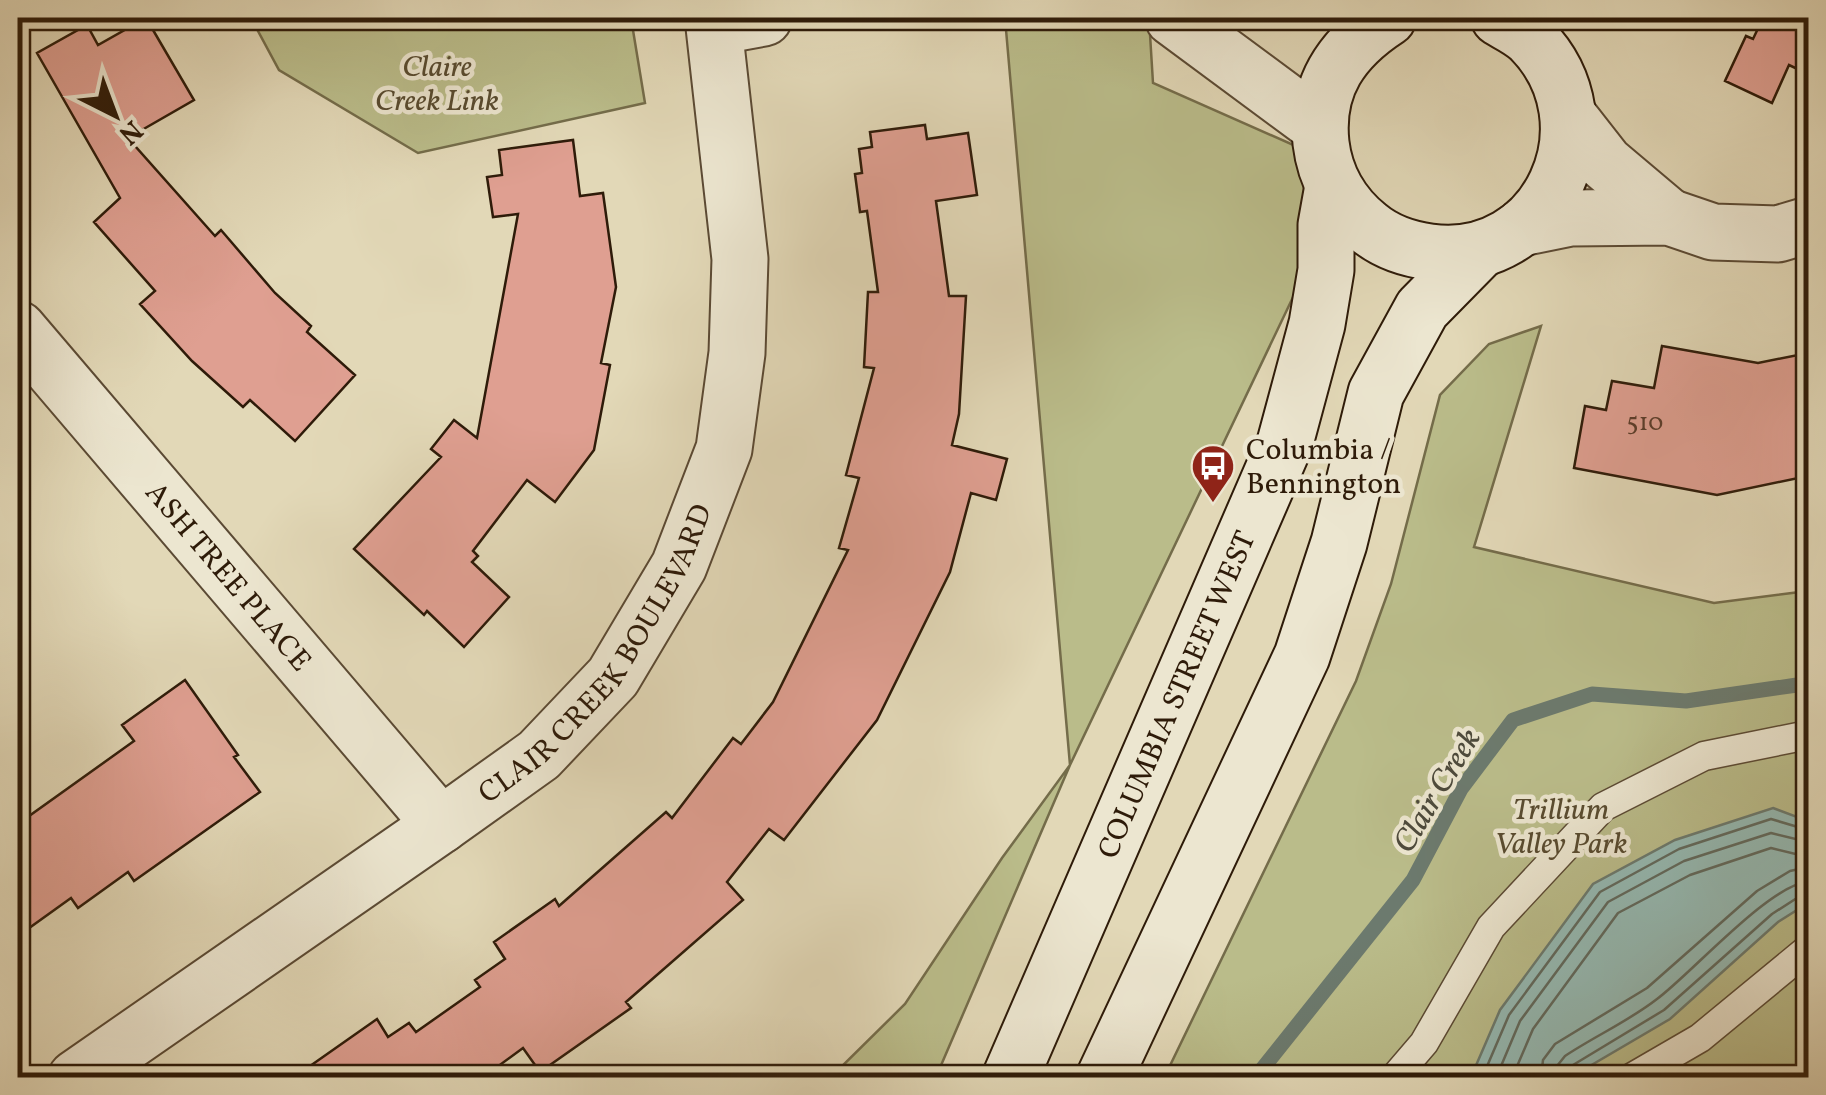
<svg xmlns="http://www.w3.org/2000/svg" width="1826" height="1095" font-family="Vollkorn,serif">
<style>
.green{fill:#babc8a;stroke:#746c4a;stroke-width:2.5}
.water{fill:#95b9b2;stroke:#6c7a6e;stroke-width:2.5}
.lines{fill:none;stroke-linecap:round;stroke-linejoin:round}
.shore{stroke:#626a5e;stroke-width:2.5}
.stream{stroke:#6c7a6e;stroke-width:15}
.building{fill:#df9f91;stroke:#2e1b09;stroke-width:2.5}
.lane-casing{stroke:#5b4a34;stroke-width:31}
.street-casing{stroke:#5b4a34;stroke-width:59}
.secondary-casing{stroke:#2e1b09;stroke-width:59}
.lane{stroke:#ece6d0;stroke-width:28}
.street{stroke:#ece6d0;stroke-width:55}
.secondary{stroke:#ece6d0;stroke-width:55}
.labels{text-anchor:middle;stroke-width:9;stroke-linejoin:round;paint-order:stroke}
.number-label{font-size:25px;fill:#5a3c2b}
.park-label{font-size:30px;font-style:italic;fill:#584b30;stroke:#ece6d0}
.poi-label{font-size:30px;fill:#2e1b09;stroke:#ece6d0;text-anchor:start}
.street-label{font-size:30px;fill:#2e1b09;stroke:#ece6d0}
.water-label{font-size:32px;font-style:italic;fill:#4d4a3c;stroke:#ece6d0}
</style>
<rect width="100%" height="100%" fill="#e2d8b7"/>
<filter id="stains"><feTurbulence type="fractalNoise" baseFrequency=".002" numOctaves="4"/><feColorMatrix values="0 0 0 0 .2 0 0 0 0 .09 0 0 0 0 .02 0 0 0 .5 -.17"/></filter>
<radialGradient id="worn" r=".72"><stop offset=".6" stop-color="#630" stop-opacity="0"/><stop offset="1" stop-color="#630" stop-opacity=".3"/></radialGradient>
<!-- green -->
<path class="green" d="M251,18H399L402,23L459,18H631L645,103L418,153L279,70Z
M1005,18H1149L1153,83L1307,151L1326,228L1070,765L936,1077L830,1078L905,1004L1002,858L1070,765Z
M1541,326L1474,547L1714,603L1808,591V1077L1164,1078L1356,681L1391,584L1440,395L1489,344Z"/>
<!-- water -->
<path class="water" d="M1773,808L1808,821V903L1778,922L1670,1019L1571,1077H1471L1500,1010L1593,884L1675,840Z"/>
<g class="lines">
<!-- shore -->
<path class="shore" d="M1482,1078L1509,1015L1600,892L1679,849L1771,819L1808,830
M1496,1078L1520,1021L1608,902L1684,861L1771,833L1808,842
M1512,1078L1533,1029L1618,913L1690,875L1771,848L1808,857
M1541,1078L1543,1060L1555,1044L1647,988L1757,891L1790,871L1808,867
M1556,1078L1557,1066L1565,1056C1595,1036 1629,1021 1657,999C1691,974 1770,884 1808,882
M1568,1078L1569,1070L1573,1065L1664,1010L1772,914L1800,896L1808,895"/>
<!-- stream -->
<path class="stream" d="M1255,1078L1413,880L1461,789L1513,720L1592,694L1686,701L1797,685L1808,681"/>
</g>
<!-- building -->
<path class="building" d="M146,18L194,100L128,138L215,236L221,230L275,293L311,326L307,332L355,375L295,441L250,400L243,407L192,361L140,304L155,291L94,222L120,198L37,53L87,25L98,45Z
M1763,18H1808V74L1789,65L1772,103L1725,81L1746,36L1753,39Z
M925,125L927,139L968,133L977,195L936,201L949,296H966L959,414L952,445L1007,459L996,500L971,493L950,572L877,720L784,840L769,829L727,882L743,900L626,1002L631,1008L540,1072L523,1048L482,1078H293L377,1019L388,1037L409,1023L416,1032L480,987L475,980L505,959L494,942L555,899L559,906L666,812L672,818L733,738L741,744L773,702L848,550L839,548L859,478L846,475L874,368L864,367L868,292H878L867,211L860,212L855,174L862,173L859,149L872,147L870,132Z
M573,140L580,196L603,193L616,287L601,363L610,365L594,450L555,502L527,480L473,551L478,556L472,562L509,597L464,647L427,611L424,615L354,549L441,457L431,449L454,420L477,438L518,214L493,217L487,177L502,175L499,150Z
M1662,346L1758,363L1808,353V476L1717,495L1574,468L1585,406L1606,410L1612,381L1654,388Z
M185,680L238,755L234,757L260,792L134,881L128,872L78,908L71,898L18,936V824L134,741L122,725Z"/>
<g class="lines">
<!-- lane casing -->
<g class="lane-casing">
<path id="lane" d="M1394,1078L1424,1043L1491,927L1603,807L1704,756L1808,735
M1631,1078L1700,1038L1808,949"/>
</g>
<!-- street casing -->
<g class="street-casing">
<g id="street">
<path d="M1173,18L1319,126"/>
<path d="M715,27L764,18"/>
<path d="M1569,117L1605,163L1669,217"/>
<path d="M1521,228L1570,218L1669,217L1713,232L1778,234L1808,225"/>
<path id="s1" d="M18,329L441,825"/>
<path id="s2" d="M76,1078L441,825L539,755L613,677L679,566L724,449L737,353L740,259L713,18"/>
</g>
</g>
<!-- secondary casing -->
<g class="secondary-casing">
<g id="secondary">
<path d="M1388,18C1342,48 1315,86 1321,143C1325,177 1342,206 1368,227C1386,242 1407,249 1430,252C1549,268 1614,123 1531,39C1522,30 1509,24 1499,18"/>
<path id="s3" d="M1010,1078L1285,443L1317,324L1326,270V225L1333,186"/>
<path d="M1104,1078L1302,656L1339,543L1376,393L1422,309L1481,249"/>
</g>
</g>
<!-- lane -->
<use href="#lane" class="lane"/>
<!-- street -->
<use href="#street" class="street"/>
<!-- secondary -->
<use href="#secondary" class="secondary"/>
</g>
<!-- icons -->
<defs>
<g id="bus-pin" transform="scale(2.25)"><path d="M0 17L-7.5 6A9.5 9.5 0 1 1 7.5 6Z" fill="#8f2418" stroke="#ece6d0"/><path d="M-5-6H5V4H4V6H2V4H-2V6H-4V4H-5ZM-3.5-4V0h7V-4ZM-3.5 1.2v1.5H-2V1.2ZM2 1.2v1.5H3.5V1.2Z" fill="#fff"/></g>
</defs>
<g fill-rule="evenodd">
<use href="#bus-pin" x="1213" y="466"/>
</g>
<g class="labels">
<!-- number labels -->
<g class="number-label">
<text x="1645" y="430">510</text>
</g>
<!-- park labels -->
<g class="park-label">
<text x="437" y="76">Claire<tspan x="437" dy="34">Creek Link</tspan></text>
<text x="1561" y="819">Trillium<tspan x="1561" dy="34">Valley Park</tspan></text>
</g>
<!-- poi labels -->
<g class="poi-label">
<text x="1246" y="459">Columbia /<tspan x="1246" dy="34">Bennington</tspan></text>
</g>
<!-- street labels -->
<g class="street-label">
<text dy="10" stroke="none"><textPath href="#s1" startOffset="325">ASH TREE PLACE</textPath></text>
<text dy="10" stroke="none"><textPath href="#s2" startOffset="680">CLAIR CREEK BOULEVARD</textPath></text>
<text dy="10" stroke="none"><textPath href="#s3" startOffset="418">COLUMBIA STREET WEST</textPath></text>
</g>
<!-- water labels -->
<g class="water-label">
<text transform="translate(1436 790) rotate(-59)" y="11">Clair Creek</text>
</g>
</g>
<!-- margin -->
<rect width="1826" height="1095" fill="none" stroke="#e2d8b7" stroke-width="60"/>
<rect x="20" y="20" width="1786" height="1055" fill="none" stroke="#2e1b09" stroke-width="5"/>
<rect x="30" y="30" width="1766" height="1035" fill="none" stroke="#2e1b09" stroke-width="2.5"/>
<!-- north arrow -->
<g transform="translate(115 115) rotate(138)" stroke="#ece6d0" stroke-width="8" paint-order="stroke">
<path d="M0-8L18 38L0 25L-18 38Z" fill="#2e1b09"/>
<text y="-15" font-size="28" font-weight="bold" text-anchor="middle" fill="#2e1b09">N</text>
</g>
<rect width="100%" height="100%" filter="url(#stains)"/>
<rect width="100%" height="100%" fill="url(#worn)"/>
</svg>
